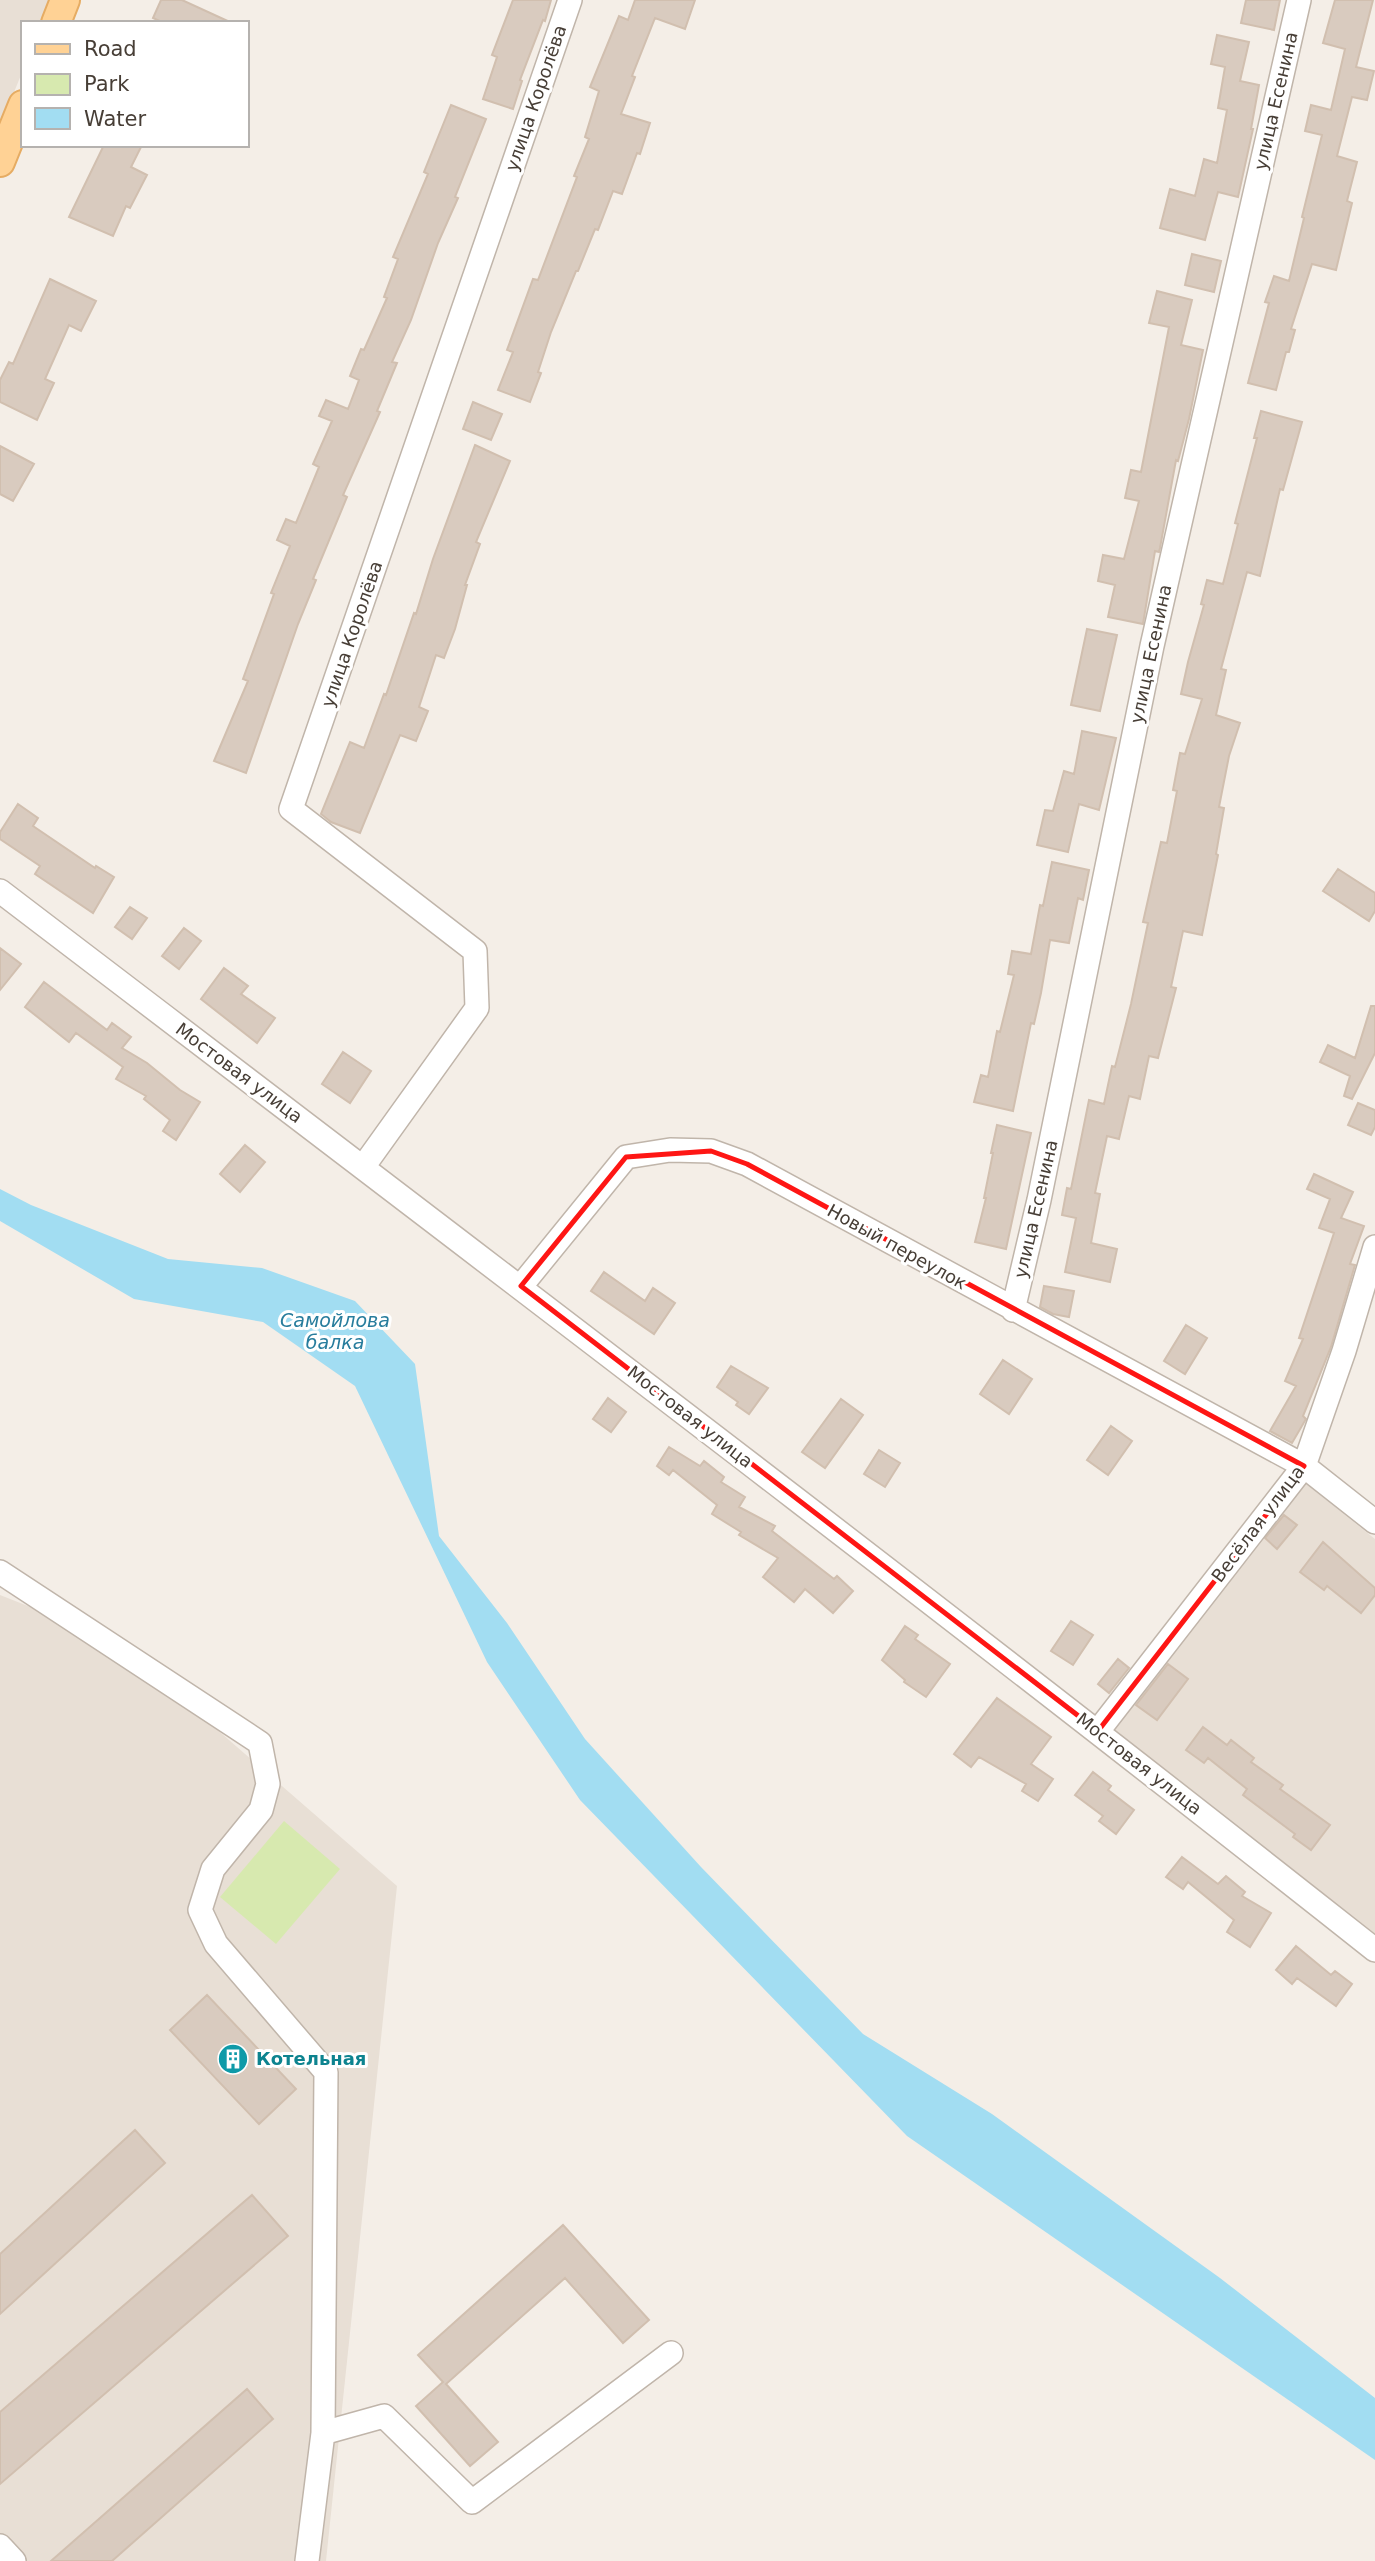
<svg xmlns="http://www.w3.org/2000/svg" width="1375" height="2561" font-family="'DejaVu Sans',sans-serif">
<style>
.residential{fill:#e8dfd5}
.green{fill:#d7e9af}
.water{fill:#a2ddf2}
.building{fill:#d9cbbf;stroke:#d1bfaf;stroke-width:2}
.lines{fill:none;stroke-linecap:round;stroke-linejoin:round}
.minor-casing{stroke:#c0b5aa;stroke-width:26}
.major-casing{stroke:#e6ac63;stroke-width:32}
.minor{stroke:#fff;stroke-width:23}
.major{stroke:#ffd295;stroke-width:28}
.marked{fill:none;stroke:#fe1614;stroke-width:5;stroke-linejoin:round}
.labels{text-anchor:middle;stroke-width:6;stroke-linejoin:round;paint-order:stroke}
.street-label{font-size:18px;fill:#473e36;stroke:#fff}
.culture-label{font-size:18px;font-weight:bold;fill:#0d838f;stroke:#fff;text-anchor:start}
.water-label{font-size:19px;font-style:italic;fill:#287d9d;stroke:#fff}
</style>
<rect width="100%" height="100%" fill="#f4eee7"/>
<!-- residential -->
<path class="residential" d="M0,0H51L42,23H23V70L0,127Z
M1300,1479L1375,1539V1938L1106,1726Z
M0,1595L114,1640L397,1886L326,2561H0Z"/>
<!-- green -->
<path class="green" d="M284,1821L340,1869L276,1944L220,1897Z"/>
<!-- water -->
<path class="water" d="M0,1189L31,1205L168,1259L262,1268L355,1301L415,1364L439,1536L507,1623L585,1739L701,1867L863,2034L992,2114L1220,2278L1375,2398V2460L907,2136L580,1800L487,1662L355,1386L263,1322L134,1299L0,1221Z"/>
<!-- building -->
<path class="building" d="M161,0H182L232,23H164L153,18Z
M513,0H551L545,21L543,20L520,80L522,81L513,109L483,99L497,57L492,55Z
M635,0H695L685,29L655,18L632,76L635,77L621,114L650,123L640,154L637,153L622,194L613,191L598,230L595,229L578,271H576L551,332L538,372L541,373L530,402L498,390L513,352L507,350L533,279L538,280L577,177L574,176L589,139L585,137L599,91L590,87L619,16L628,20Z
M1246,0H1280L1274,30L1241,23Z
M1335,0H1373L1356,67L1374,71L1367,100L1352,97L1337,156L1357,162L1347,201L1352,203L1336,270L1312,264L1291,329L1295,330L1289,352H1286L1276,390L1248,383L1269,303L1265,302L1274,276L1289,281L1304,218L1302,217L1322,135L1305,131L1311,105L1331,110L1345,49L1323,43Z
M1217,35L1249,42L1240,81L1259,85L1251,129H1253L1238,197L1218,192L1205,240L1160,228L1170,189L1195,196L1204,159L1217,163L1227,110L1218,108L1225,67L1211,64Z
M451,105L486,119L455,197L458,198L438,243L411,320L392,362L397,363L377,411L380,412L343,495L347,497L313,579L316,580L298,624L246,773L214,761L248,681L243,679L274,594L271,593L290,546L277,540L286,519L296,523L319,467L313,464L332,421L319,416L326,400L348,409L359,380L350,376L361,349L364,350L387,298L384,297L398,259L393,257L428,174L424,172Z
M104,145H142L131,167L147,175L130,208L126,206L113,236L69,217Z
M1192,254L1221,261L1214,292L1185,285Z
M50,279L96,301L81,331L69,325L45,379L54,383L37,420L0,402V380L9,362L13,364Z
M1157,291L1192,300L1181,345L1203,350L1189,419L1178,461L1176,460L1160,548L1159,552L1155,551L1143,624L1108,617L1115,585L1098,581L1103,555L1124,559L1139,501L1125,498L1131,470L1141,472L1169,327L1149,323Z
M473,402L502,414L491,440L463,429Z
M1261,411L1302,422L1283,490L1280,489L1260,576L1247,572L1221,669L1226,670L1216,715L1240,723L1229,756L1219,807L1224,808L1216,854L1218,855L1202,935L1183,931L1171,987L1176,988L1158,1058L1149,1056L1140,1099L1129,1096L1119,1139L1107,1136L1095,1193L1100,1194L1091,1243L1117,1249L1110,1282L1065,1272L1076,1218L1062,1215L1067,1188L1071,1189L1089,1100L1104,1104L1112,1066L1115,1067L1131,1004L1148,923L1143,922L1161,842L1167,843L1177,791L1173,790L1180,753L1185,754L1202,699L1181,694L1188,662L1204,605L1201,604L1207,580L1223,584L1238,524L1235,523L1257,438H1254Z
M475,445L510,461L476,542L480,544L465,585H467L455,629L444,658L436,655L419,707L428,711L416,741L400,735L360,833L331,822L321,814L350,742L364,748L384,694L386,695L414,613L416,614L433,559Z
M0,446L34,464L13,501L0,494Z
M1087,629L1117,635L1100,711L1071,705Z
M1082,731L1116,738L1099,810L1079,804L1068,852L1037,845L1045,810L1053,811L1064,771L1074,774Z
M18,804L38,818L33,826L95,868L96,866L114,877L93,913L35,874L40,866L0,839V832Z
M1052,862L1089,870L1083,900L1078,898L1069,943L1050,940L1041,993L1034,1024L1031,1023L1013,1111L974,1102L981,1075L988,1077L997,1031L1000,1032L1014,975L1008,974L1012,951L1031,954L1040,905L1043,906Z
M1338,869L1375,893V911L1369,921L1323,891Z
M130,907L147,918L132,939L115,927Z
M184,928L201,941L179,969L162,956Z
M0,948L21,964L0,990Z
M224,968L248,986L241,994L275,1018L257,1043L201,999Z
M44,982L107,1030L112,1023L131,1037L122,1048L147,1063L180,1090L200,1102L176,1140L163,1131L170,1120L144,1099L146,1096L116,1079L123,1067L76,1033L69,1042L25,1007Z
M1371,1006H1375V1053L1352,1099L1344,1096L1350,1076L1320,1062L1328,1045L1355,1058Z
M343,1052L371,1071L350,1103L322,1084Z
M1358,1103L1375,1110V1127L1371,1135L1348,1125Z
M997,1125L1031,1133L1006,1249L975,1242L986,1198H984L993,1153H991Z
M245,1145L265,1162L240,1192L220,1174Z
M1314,1174L1353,1192L1341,1218L1364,1226L1350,1264L1355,1265L1331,1347L1303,1416L1306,1419L1292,1443L1270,1431L1296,1386L1285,1381L1303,1339L1299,1338L1334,1233L1319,1228L1330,1199L1307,1189Z
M604,1272L645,1301L653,1288L675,1303L654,1334L591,1291Z
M1044,1286L1074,1291L1069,1317L1053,1314L1040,1307Z
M1186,1325L1207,1338L1185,1374L1164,1361Z
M1003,1360L1032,1379L1009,1414L980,1394Z
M731,1366L768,1388L749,1414L736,1405L738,1402L717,1387Z
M608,1398L626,1412L611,1432L593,1419Z
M841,1399L863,1415L825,1468L802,1452Z
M1111,1426L1132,1441L1108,1475L1087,1460Z
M669,1447L700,1466L704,1461L724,1477L721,1482L745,1497L739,1507L775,1526L772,1531L834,1579L837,1576L853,1591L833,1613L805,1589L794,1602L763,1577L778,1558L739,1535L741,1532L712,1514L717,1505L673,1470L669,1475L657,1466Z
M879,1450L900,1463L885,1487L864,1474Z
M1284,1515L1297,1525L1277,1549L1265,1538Z
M1323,1542L1375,1588V1595L1361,1613L1327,1586L1324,1590L1300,1572Z
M1071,1621L1093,1635L1073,1665L1051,1651Z
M905,1626L918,1635L915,1639L950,1664L926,1697L904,1682L905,1680L882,1660Z
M1118,1659L1129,1668L1109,1693L1098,1684Z
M1168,1664L1188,1679L1157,1720L1136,1705Z
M997,1698L1051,1737L1031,1764L1053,1779L1038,1801L1022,1791L1026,1784L979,1757L971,1767L954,1754Z
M1203,1727L1227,1745L1231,1740L1254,1758L1251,1762L1283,1785L1280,1789L1330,1825L1311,1850L1293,1837L1295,1834L1243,1795L1247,1789L1208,1758L1204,1763L1186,1750Z
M1093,1772L1111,1786L1108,1790L1134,1810L1116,1834L1099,1821L1103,1816L1075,1795Z
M1182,1857L1218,1884L1226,1876L1245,1892L1242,1896L1271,1913L1250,1947L1227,1932L1234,1920L1188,1882L1183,1889L1166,1877Z
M1296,1946L1331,1975L1335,1971L1352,1984L1336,2006L1297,1978L1292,1984L1276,1970Z
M207,1995L296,2089L259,2124L170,2030Z
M135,2130L165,2163L0,2314V2254Z
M252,2195L288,2236L0,2484V2412Z
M563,2225L649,2320L623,2343L565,2278L446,2384L498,2442L470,2466L416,2406L443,2382L418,2355Z
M247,2389L273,2419L112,2561H51Z"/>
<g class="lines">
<!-- minor casing -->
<g class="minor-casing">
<path id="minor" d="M0,891C460,1242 921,1591 1375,1950
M363,1167L477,1008L475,951L291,809L570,0
M521,1286L626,1157L670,1150L711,1151L747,1164L1304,1466L1375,1522
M1013,1310L1039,1200L1152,646L1299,0
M0,1572L260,1743L268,1784L261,1810L213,1869L200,1910L216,1944L326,2072L323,2433L307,2561
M1098,1731L1304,1466L1344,1351L1375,1247
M323,2433L384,2416L472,2502L671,2353
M0,2546L14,2561"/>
</g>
<!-- major casing -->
<g class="major-casing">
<path id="major" d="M56,23L65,0
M0,162L23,105"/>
</g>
<!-- minor -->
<use href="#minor" class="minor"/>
<!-- major -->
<use href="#major" class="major"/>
</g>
<!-- marked area -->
<path class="marked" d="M711,1151L747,1164L1304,1466L1098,1731L521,1286L626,1157Z"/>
<!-- icons -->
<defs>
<g id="building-disc" transform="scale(1.575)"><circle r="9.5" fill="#0f9aa8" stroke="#fff"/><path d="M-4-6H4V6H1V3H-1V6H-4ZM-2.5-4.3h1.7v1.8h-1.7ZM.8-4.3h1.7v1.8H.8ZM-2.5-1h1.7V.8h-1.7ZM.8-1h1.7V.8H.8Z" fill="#fff"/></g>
</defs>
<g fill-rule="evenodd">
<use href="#building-disc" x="233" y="2059"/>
</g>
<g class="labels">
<!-- street labels -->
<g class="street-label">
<text transform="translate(536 98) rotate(-71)" y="6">улица Королёва</text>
<text transform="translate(1276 101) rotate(-77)" y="6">улица Есенина</text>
<text transform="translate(352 634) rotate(-71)" y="6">улица Королёва</text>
<text transform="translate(1151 654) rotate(-78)" y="6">улица Есенина</text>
<text transform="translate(239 1073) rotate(37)" y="6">Мостовая улица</text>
<text transform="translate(1036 1209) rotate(-77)" y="6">улица Есенина</text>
<text transform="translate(897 1247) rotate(29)" y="6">Новый переулок</text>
<text transform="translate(690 1417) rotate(38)" y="6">Мостовая улица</text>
<text transform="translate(1258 1524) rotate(-53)" y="6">Весёлая улица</text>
<text transform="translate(1139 1764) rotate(38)" y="6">Мостовая улица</text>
</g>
<!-- culture labels -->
<g class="culture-label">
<text x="256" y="2065">Котельная</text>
</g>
<!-- water labels -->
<g class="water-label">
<text x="335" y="1327">Самойлова<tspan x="335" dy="22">балка</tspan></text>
</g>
</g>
<!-- legend -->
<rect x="21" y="21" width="228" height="126" fill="#ffffff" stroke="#b5b2af" stroke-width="2"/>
<rect x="35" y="44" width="35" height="10" fill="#ffd295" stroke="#b5b2af" stroke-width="2"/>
<text x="84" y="56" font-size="21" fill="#473e36">Road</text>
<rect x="35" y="74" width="35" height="21" fill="#d7e9af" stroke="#b5b2af" stroke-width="2"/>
<text x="84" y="91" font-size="21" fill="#473e36">Park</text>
<rect x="35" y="108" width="35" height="21" fill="#a2ddf2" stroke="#b5b2af" stroke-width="2"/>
<text x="84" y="126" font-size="21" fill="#473e36">Water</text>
</svg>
